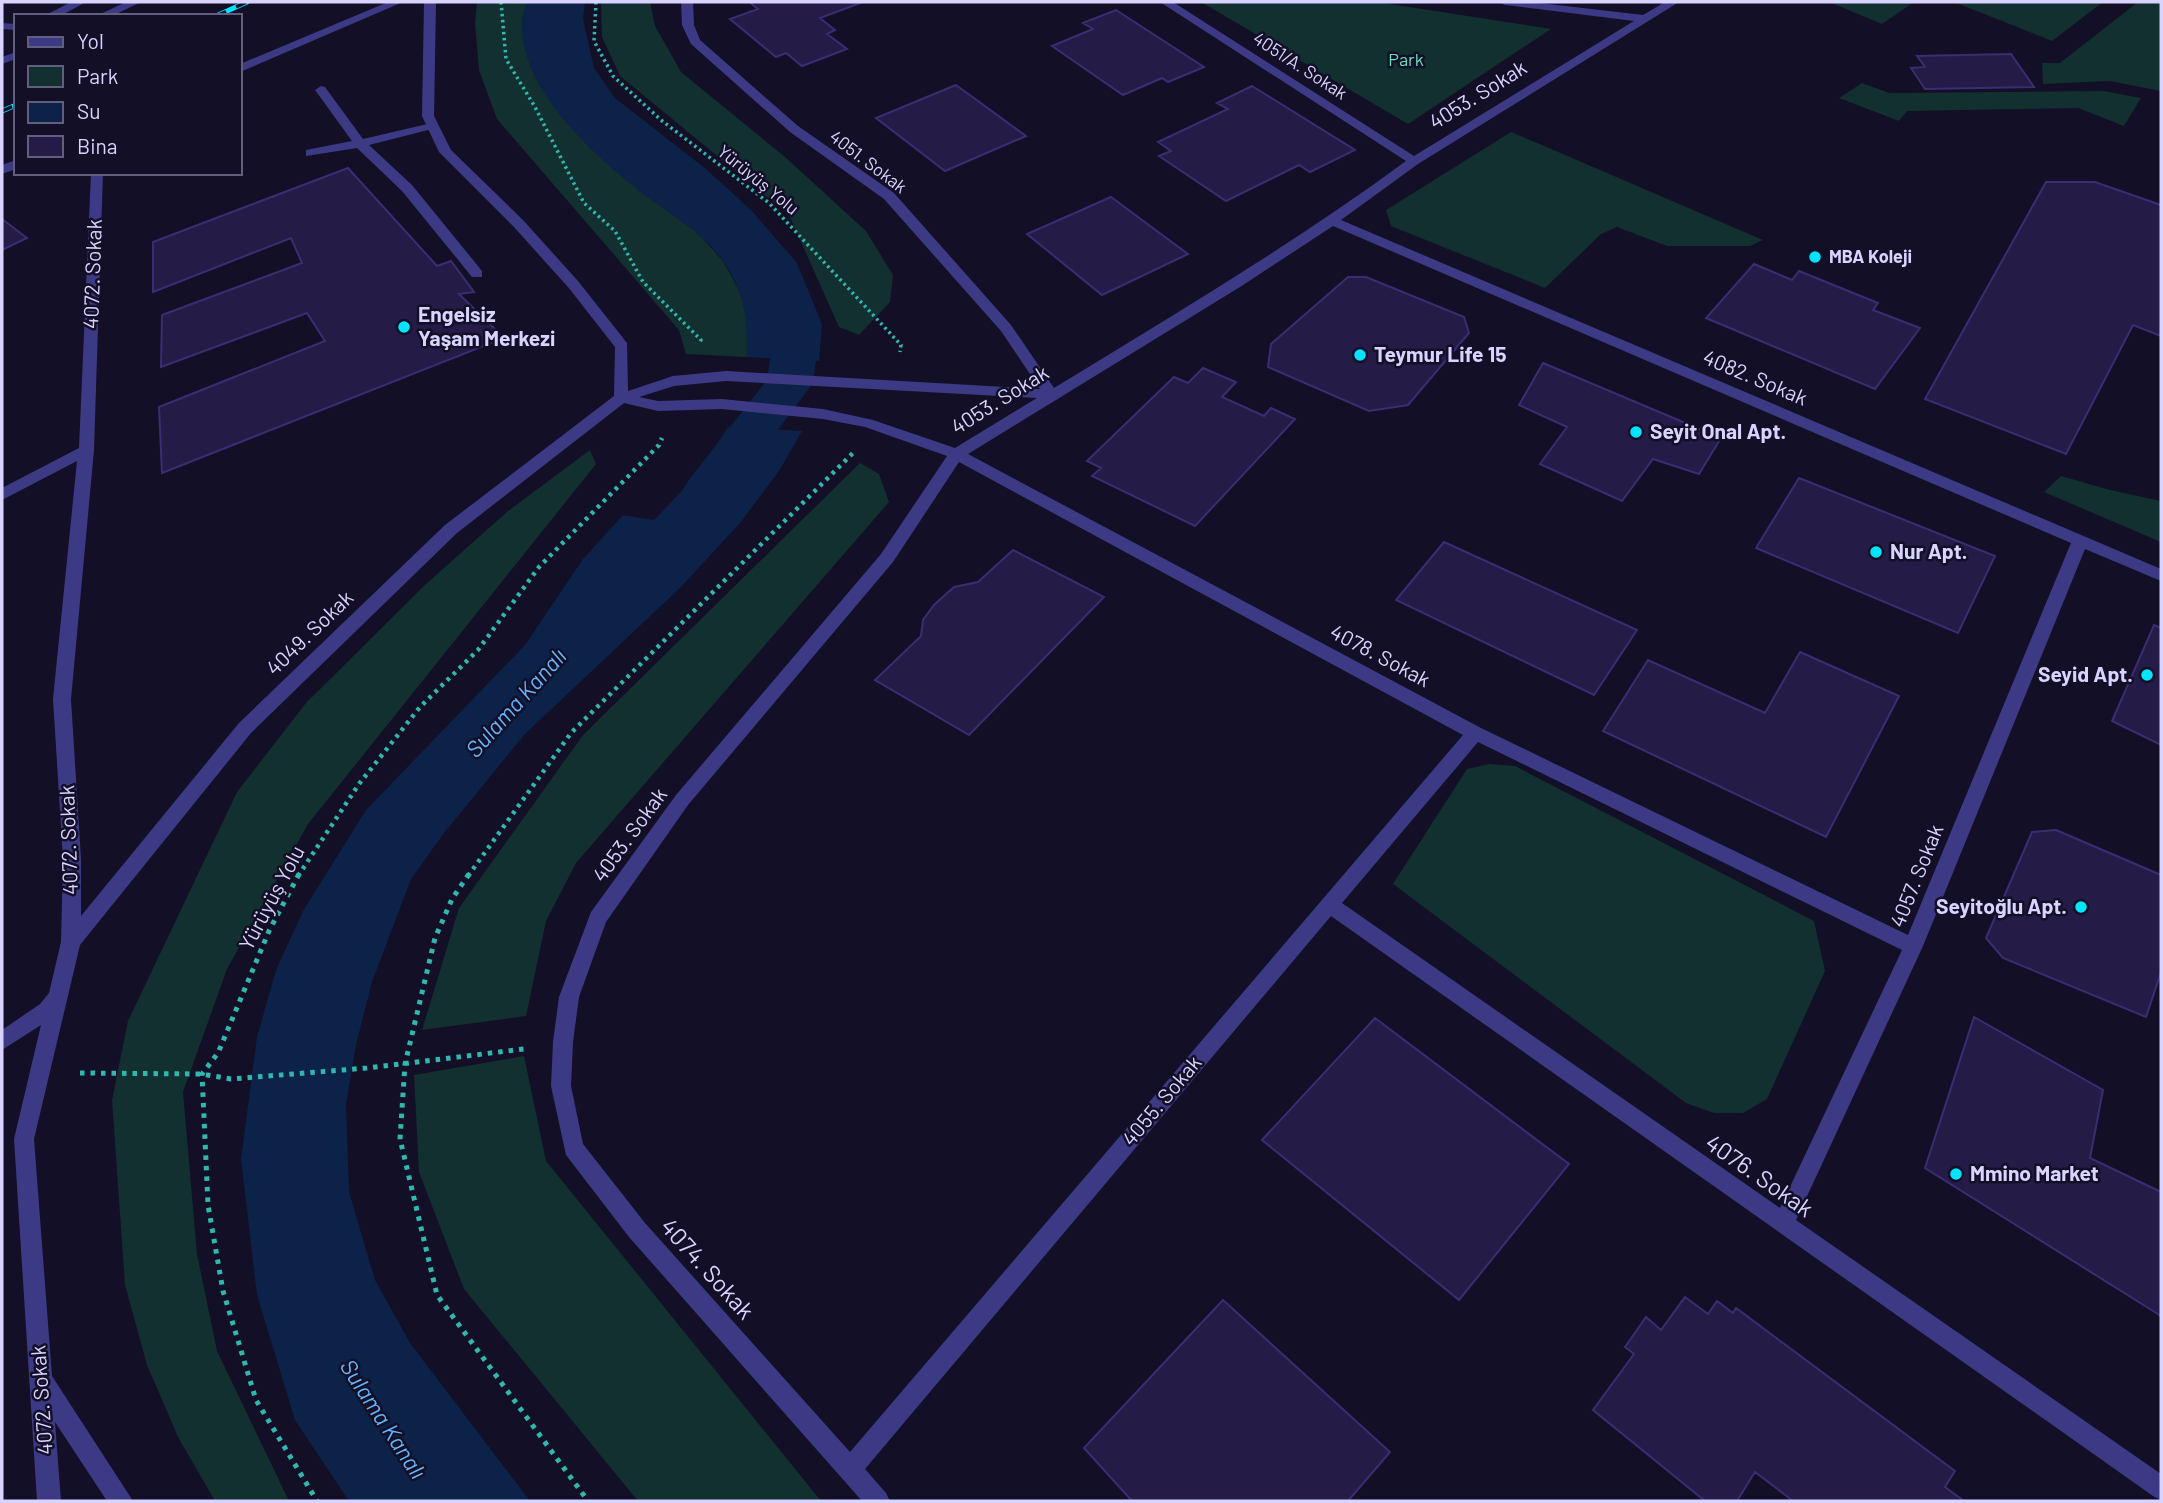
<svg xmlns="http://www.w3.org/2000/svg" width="2163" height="1503" font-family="Barlow,sans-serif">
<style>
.green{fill:#12302f}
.water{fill:#0c2248}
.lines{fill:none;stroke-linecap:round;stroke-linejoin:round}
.canal{fill:#0c2248;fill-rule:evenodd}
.building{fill:#241b47;stroke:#3b2d73;stroke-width:2}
.path-far2{stroke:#2fb8b0;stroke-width:3.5;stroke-dasharray:2.5 3.5;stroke-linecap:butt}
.path-far1{stroke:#2fb8b0;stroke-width:4.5;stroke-dasharray:3.5 5;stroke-linecap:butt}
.path{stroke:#2fb8b0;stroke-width:5;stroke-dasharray:4.5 6;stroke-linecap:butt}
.service{fill:#3d3a85;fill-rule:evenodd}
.minor{fill:#3d3a85;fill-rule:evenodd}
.tertiary{fill:#3d3a85;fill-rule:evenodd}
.rail-casing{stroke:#00e5ff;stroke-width:5}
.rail{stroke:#130f26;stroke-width:3.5;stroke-dasharray:11;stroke-linecap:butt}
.poi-dot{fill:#00e5ff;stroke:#130f26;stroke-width:2.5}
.labels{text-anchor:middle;stroke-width:5;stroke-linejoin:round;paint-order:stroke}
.far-park-label{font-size:18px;fill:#5fe0c0;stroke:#130f26}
.far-street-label{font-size:18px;fill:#d9d4ff;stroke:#130f26}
.far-poi-label{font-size:18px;font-weight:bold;fill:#d9d4ff;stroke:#130f26;text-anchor:start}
.street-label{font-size:21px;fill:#d9d4ff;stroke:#130f26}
.poi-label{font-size:21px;font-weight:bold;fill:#d9d4ff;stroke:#130f26;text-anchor:start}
.water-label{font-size:23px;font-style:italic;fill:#62b6ff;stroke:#130f26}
.near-street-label{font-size:24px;fill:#d9d4ff;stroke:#130f26}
</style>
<rect width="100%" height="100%" fill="#130f26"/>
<!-- green -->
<path class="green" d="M477,2H527L522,23L528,58L594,150L648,197L697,232L723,261L738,288L747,315V357L686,354L679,330L497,119L479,70L475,23Z
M601,2H650L655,26L681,72L785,157L866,231L893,275L890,302L859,335L839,327L789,215L620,76L602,37Z
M1201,2H1377L1551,29L1408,124Z
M1829,2H1914L1882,24Z
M1954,2H2103L2052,41Z
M2138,2H2161V91L2110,81L2043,84L2042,63H2060Z
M1862,83L1889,93L2104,91L2141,98L2124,126L2078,108L1907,111L1899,121L1839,98Z
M1511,132L1535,142L1763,240L1750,246H1667L1617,227L1601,234L1545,288L1391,226L1386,210Z
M590,450L596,464L308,824L227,969L183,1092L197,1254L217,1351L289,1501H215L178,1437L147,1365L125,1285L112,1100L128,1021L237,792L306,703L426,584L508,511Z
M860,463L879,474L889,502L576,863L546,921L526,1016L422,1030L459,908L583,735Z
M2061,476L2110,490L2161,501V542L2044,492Z
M1489,764L1515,766L1814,921L1825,971L1767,1099L1743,1113H1714L1686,1103L1393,884L1467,769Z
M524,1056L546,1161L821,1501H638L464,1289L419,1172L414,1075Z"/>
<!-- water -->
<path class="water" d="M527,2H585L583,19L594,68L615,98L706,169L751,210L797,263L822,324L819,361L747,357C747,318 746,294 723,261C704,234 676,218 650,199C600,161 519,91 522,23C522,16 525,8 527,2Z
M728,427L802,431L779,471L740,523L681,587L525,734L444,833L411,879L372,982L356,1045L346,1104L349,1192L375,1280L410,1343L530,1501H349L295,1420L257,1295L241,1159L257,1037L276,970L303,911L366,810L525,645L583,559L623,515L654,520L697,475Z"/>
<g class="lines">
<!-- canal -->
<path class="canal" d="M783,273L798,276L808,289L819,339L813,383L725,501L708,506L691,501L683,489L691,477L767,380L773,339L764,291L761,286L768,276Z"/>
</g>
<!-- building -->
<path class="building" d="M749,2H858L860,3L820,18L835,30L827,34L847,49L802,66L786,53L776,57L730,19L758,9Z
M1116,10L1204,67L1168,82L1162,78L1123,95L1052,46L1093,29L1083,23Z
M2011,54L2034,87L1925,89L1911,68L1925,67L1917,56Z
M956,85L1026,136L945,171L876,118Z
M1252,86L1355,150L1310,172L1299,165L1226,201L1159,156L1171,151L1158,142L1228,109L1217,103Z
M348,168L437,266L451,261L474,292L459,294L504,338L162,473L159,407L325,341L307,313L161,367L162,315L302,263L291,238L153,292V242Z
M2046,182H2095L2161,205V336L2133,325L2066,454L1925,399Z
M1111,197L1188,254L1102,295L1027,234Z
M2,219L27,238L2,250Z
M1754,264L1792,280L1799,271L1878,303L1873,310L1920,328L1875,389L1706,318Z
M1348,277H1366L1464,317L1469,333L1408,405L1369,411L1268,367L1271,344Z
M1543,363L1721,438L1699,474L1653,459L1622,501L1540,464L1567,427L1519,405Z
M1203,368L1236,382L1222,397L1264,416L1271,408L1295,419L1195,526L1092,476L1101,468L1087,461L1174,377L1188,383Z
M1799,478L1995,556L1958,633L1756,548Z
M1444,542L1637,630L1594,695L1396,600Z
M1013,550L1104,597L969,735L875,680L921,636L923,620L934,605L954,587L978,582Z
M2154,625L2161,628V745L2112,721Z
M1800,652L1899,696L1826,837L1603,731L1648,660L1765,713Z
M2056,830L2161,875V972L2146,1017L2003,958L1986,938L2032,832Z
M1974,1017L2103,1090L2090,1158L2161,1192V1316L1925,1168Z
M1375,1018L1569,1164L1459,1300L1262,1140Z
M1685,1297L1708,1314L1717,1301L1733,1313L1736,1308L1955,1471L1945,1487L1964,1501H1793L1755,1472L1737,1501H1705L1593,1410L1634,1354L1625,1347L1646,1317L1661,1330Z
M1223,1300L1390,1452L1348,1501H1132L1084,1448Z"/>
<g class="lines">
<!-- path-far2 -->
<path class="path-far2" d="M501,2L506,59L535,107L584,203L615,231L643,282L701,340L699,344
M596,2L594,41L613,76L661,120L769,203L901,345L900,352"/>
<!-- path-far1 -->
<path class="path-far1" d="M298,876L359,784L420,707L478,650L539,567L659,445L662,438
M468,876L571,733L853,453"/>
<!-- path -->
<path class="path" d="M299,874L269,931L218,1053L202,1074L208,1205L223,1291L256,1400L317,1501
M469,874L452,899L435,938L405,1064L400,1139L437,1295L588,1501
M80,1073L202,1074L231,1079L367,1068L524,1049"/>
<!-- service -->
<path class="service" d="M71,2H86L60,16H44Z
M321,86L325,87L363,139L436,122V128L369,145L412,185L482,271V277H472L402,191L357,148L306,156V150L352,141L315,90Z"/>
<!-- minor -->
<path class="minor" d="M388,2H403L240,72V64Z
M424,2H436L434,116L451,150L523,220L578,281L627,343L628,391L673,376L726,371L1040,389L1001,331L884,199L790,132L691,44L682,25L681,2H693L694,25L700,40L798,126L894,193L1011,325L1054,388C1174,315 1293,244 1406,161L1160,2H1173L1414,156L1634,21L1505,5L1499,2H1531L1643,15L1665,2H1679L1418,164L1341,220L2161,569V581L2085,549L1923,946L1796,1220L2161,1474V1500L2153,1496L1331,916L865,1469L886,1493L890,1501H862L629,1237L566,1155L551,1086L553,1042L559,997L591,912L676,795L881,554L947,456L865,427L823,419L722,409L658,411L624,403L457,533L251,733L80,945L34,1139L52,1376L133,1501H107L55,1422L61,1501H37L14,1139L41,1025L2,1050V1030L40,1004L49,993L61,942L63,859L53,699L77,461L2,500V488L79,448L91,173H103L94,450L71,699L81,859V916L239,723L445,525L614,396L615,347L568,287L513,226L439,152L422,116ZM1333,226L2071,543L1908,935L1481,728L968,454L1240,287ZM726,381L1037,398L955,448L873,420L823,409L722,399L658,401L639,397L674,386ZM959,462L1463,735L850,1452L645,1223L583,1144L571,1086L573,1042L579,997L606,922L688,805L893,562ZM1478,742L1902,950L1780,1208L1342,903Z
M2,23L16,24V30L2,29Z
M16,160V169L2,174V165Z"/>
<!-- tertiary -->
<path class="tertiary" d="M126,2H141L112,16H96Z
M16,52V59L2,64V57Z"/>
<!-- rail casing -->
<g class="rail-casing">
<path id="rail" d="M216,16L247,2
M2,111L16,105"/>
</g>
<!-- rail -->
<use href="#rail" class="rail"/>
</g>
<!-- markers -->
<g class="poi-dot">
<circle cx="1815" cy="257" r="7"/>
<circle cx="404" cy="327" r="7"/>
<circle cx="1360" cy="355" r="7"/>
<circle cx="1636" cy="432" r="7"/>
<circle cx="1876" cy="552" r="7"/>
<circle cx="2147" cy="675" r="7"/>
<circle cx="2081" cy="907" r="7"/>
<circle cx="1956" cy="1174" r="7"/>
</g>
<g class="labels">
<!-- far-park labels -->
<g class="far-park-label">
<text x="1406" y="66">Park</text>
</g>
<!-- far-street labels -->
<g class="far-street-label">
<text transform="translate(1300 66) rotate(33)" y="6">4051/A. Sokak</text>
<text transform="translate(868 162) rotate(37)" y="6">4051. Sokak</text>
<text transform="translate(758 180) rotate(39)" y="6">Yürüyüş Yolu</text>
</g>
<!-- far-poi labels -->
<g class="far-poi-label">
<text x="1829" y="263">MBA Koleji</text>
</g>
<!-- street labels -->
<g class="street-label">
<text transform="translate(1478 95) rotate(-32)" y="7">4053. Sokak</text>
<text transform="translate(93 274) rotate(-88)" y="7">4072. Sokak</text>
<text transform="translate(1755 378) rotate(23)" y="7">4082. Sokak</text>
<text transform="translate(1000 400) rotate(-32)" y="7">4053. Sokak</text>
<text transform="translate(310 633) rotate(-44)" y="7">4049. Sokak</text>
<text transform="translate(1380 656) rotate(28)" y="7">4078. Sokak</text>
<text transform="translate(630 835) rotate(-54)" y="7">4053. Sokak</text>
<text transform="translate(69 840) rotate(-92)" y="7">4072. Sokak</text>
<text transform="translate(1917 876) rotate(-68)" y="7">4057. Sokak</text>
<text transform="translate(272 898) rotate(-62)" y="7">Yürüyüş Yolu</text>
<text transform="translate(1162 1101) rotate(-50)" y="7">4055. Sokak</text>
<text transform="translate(42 1400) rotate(-94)" y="7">4072. Sokak</text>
</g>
<!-- poi labels -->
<g class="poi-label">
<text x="418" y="322">Engelsiz<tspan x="418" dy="24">Yaşam Merkezi</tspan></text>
<text x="1374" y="362">Teymur Life 15</text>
<text x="1650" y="439">Seyit Onal Apt.</text>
<text x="1890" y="559">Nur Apt.</text>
<text x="2133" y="682" text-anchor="end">Seyid Apt.</text>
<text x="2067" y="914" text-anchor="end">Seyitoğlu Apt.</text>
<text x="1970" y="1181">Mmino Market</text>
</g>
<!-- water labels -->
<g class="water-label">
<text transform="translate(516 703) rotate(-48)" y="8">Sulama Kanalı</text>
<text transform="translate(383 1419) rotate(57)" y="8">Sulama Kanalı</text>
</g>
<!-- near-street labels -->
<g class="near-street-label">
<text transform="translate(1759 1176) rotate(35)" y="8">4076. Sokak</text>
<text transform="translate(707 1269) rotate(48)" y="8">4074. Sokak</text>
</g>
</g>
<!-- border -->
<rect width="2163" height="1503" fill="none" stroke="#d9d4ff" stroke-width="7"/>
<!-- legend -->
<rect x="14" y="14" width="228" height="161" fill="#130f26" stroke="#625e7d" stroke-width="2"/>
<rect x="28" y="37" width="35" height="10" fill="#3d3a85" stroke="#625e7d" stroke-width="2"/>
<text x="77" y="49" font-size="21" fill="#d9d4ff">Yol</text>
<rect x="28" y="66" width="35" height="21" fill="#12302f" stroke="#625e7d" stroke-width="2"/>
<text x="77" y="84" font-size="21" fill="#d9d4ff">Park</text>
<rect x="28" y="102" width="35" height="21" fill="#0c2248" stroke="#625e7d" stroke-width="2"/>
<text x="77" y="119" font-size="21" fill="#d9d4ff">Su</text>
<rect x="28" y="136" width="35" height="21" fill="#241b47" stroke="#625e7d" stroke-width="2"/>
<text x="77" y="154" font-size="21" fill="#d9d4ff">Bina</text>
</svg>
